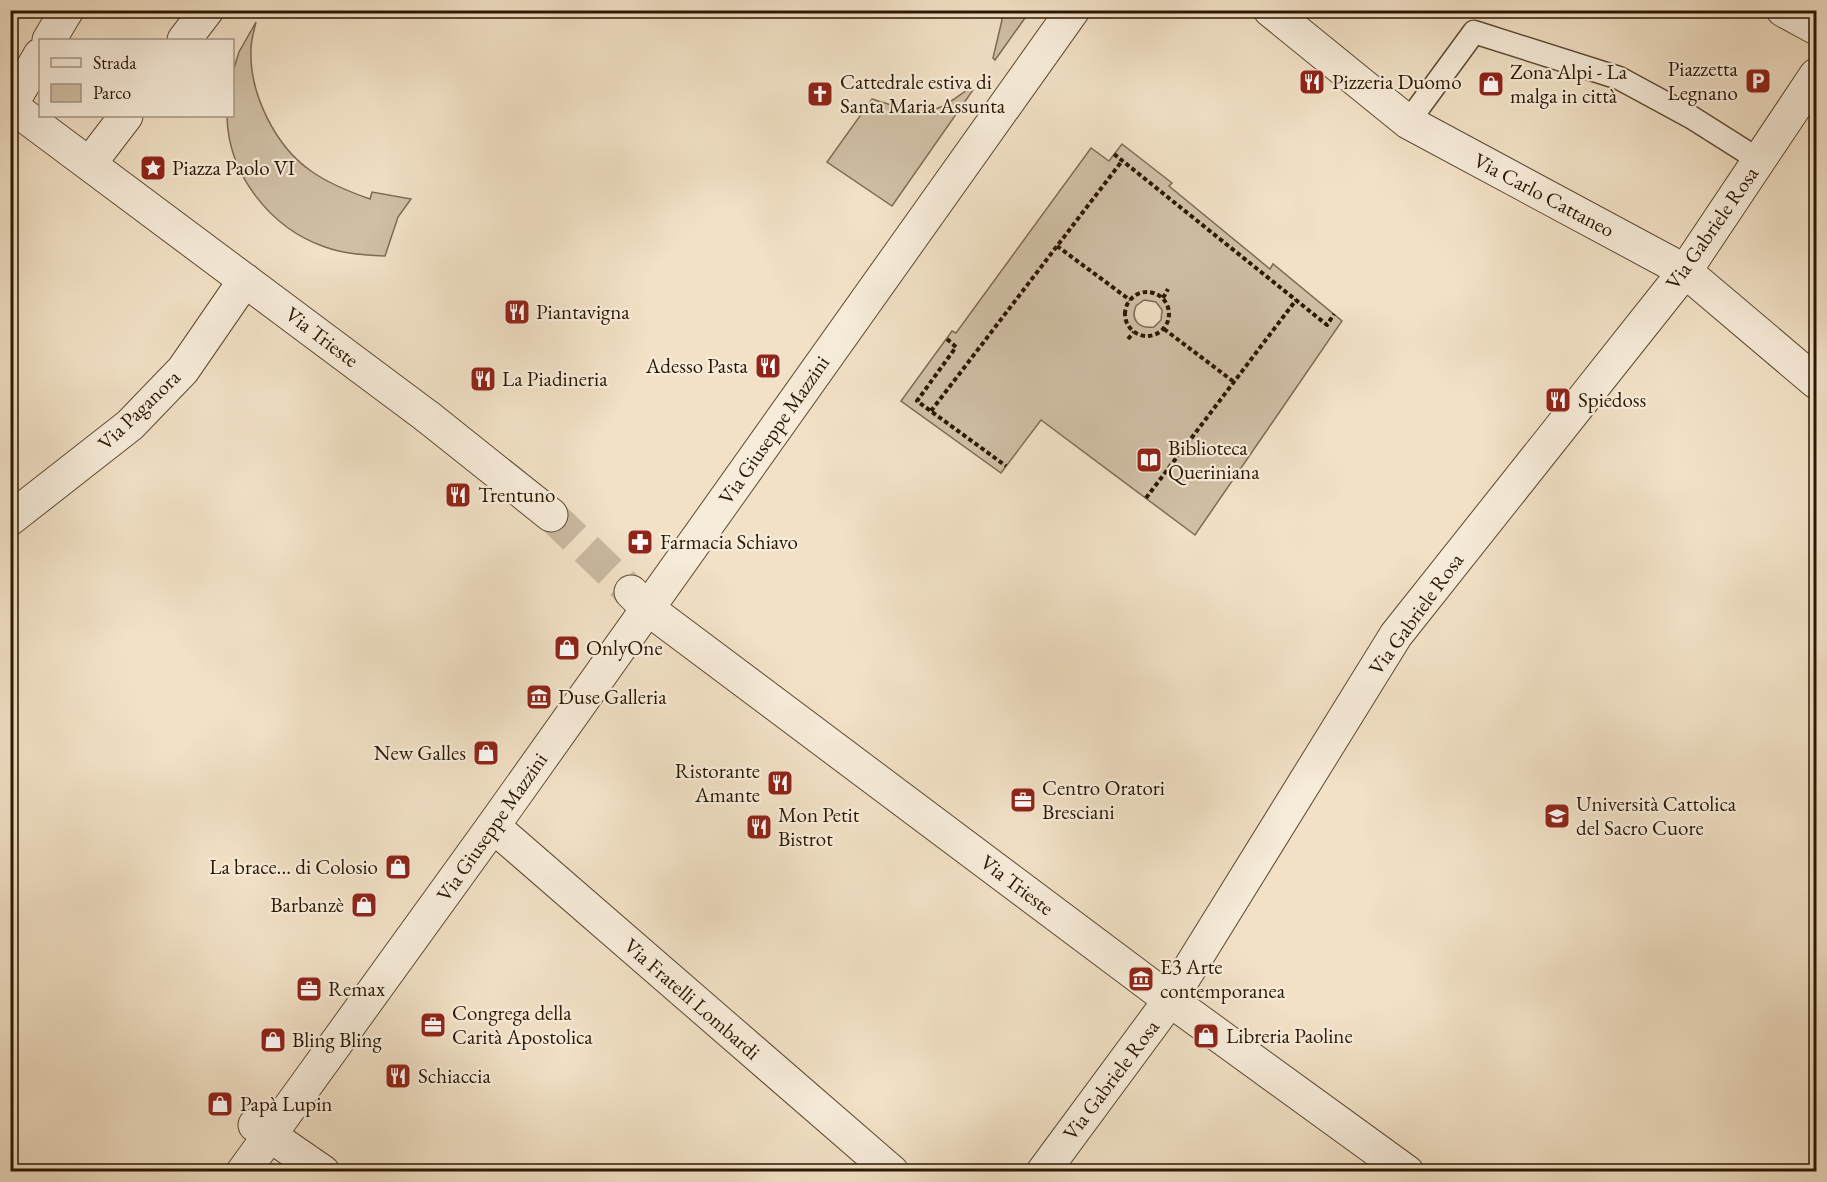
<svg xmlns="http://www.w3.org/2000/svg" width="1827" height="1182" font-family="'EB Garamond',serif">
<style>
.green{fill:#d0bfa5;stroke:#7e6b54;stroke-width:1.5;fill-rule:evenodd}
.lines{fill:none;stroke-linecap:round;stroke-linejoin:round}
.pedestrian-tunnel{stroke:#cab99f;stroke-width:33;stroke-dasharray:33 16;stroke-linecap:butt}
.service-casing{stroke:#5d4a33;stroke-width:25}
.pedestrian-casing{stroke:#5d4a33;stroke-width:35}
.minor-casing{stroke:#5d4a33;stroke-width:35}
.path{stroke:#2b1702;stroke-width:4;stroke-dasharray:4.5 3;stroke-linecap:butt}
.service{stroke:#f7ecda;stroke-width:22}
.pedestrian{stroke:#f7ecda;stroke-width:33}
.minor{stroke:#f7ecda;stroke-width:33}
.labels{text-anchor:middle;stroke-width:4.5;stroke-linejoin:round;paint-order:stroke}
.poi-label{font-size:21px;fill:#2b1702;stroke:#f7ecda;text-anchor:start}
.street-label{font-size:21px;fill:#2b1702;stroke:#f7ecda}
</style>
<rect width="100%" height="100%" fill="#f2e1c6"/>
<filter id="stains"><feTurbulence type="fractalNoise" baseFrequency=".00333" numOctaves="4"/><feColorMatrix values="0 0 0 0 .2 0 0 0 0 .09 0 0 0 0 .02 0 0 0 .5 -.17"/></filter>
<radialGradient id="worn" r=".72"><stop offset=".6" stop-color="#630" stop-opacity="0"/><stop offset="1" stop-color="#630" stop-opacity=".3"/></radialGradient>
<!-- green -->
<path class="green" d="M1000,11H1030L995,60L993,58L1002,20Z
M256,22C254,31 251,40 251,49C249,93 275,146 311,171C329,184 350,192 370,199L372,192L411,199L398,217L385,256C365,255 344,254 325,247C270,228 228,174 227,116H232L233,71L239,52Z
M970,88L973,90L892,206L827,162L872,99C889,104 910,113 928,111C943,109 958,96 970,88Z
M1122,144L1172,183L1169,186L1270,269L1273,264L1342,321L1195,535L1041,420L1001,473L901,401L952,331L956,333L1091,148L1109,161ZM1144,300L1156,302L1162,310L1161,320L1154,327C1139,329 1130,320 1136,306Z"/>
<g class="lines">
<!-- pedestrian-tunnel -->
<path class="pedestrian-tunnel" d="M551,515L631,592"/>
<!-- service casing -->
<g class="service-casing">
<path id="service" d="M1408,122L1474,32L1619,78L1691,117L1759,160"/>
</g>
<!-- pedestrian casing -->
<g class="pedestrian-casing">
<path id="pedestrian" d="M49,40L67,10
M184,40L207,10
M11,105L40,55
M90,163L126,116
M428,417L551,515
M631,592L647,608
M255,1125L323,1172"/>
</g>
<!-- minor casing -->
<g class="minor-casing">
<path id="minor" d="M1270,10L1408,122L1685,271L1816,382
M1783,10L1816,28
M10,105L428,417
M10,519L130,425L183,370L245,280
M647,608L1170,1000L1407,1172
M493,826L892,1172
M243,1172L493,826L1073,10
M1043,1172L1170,1000L1396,635L1685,271L1816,75"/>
</g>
<!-- path -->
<path class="path" d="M1114,154L1327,325L1334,314
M1057,246L1130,300
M1125 314a22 22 0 1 1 44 0a22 22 0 1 1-44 0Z
M1163,298L1168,289
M1164,329L1234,382
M947,339L956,347L917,401L1006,466
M1128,339L1134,332
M931,411L1122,161
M1146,498L1296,300"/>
<!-- service -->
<use href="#service" class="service"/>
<!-- pedestrian -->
<use href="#pedestrian" class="pedestrian"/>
<!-- minor -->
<use href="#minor" class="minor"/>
</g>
<!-- icons -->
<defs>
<g id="parking-square" transform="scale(1.35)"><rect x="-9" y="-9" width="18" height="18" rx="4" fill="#8f2418" stroke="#f7ecda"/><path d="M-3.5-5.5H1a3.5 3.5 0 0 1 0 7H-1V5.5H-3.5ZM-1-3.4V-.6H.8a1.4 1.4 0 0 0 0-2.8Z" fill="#fff"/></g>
<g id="restaurant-square" transform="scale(1.35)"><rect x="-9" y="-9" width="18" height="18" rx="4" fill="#8f2418" stroke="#f7ecda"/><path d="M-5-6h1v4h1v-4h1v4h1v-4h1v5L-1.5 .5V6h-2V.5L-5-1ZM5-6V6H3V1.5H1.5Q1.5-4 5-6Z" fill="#fff"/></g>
<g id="shop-square" transform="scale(1.35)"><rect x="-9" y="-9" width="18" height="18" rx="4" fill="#8f2418" stroke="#f7ecda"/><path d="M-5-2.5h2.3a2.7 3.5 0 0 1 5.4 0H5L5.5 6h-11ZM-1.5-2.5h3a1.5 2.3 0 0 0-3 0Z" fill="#fff"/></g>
<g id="church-square" transform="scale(1.35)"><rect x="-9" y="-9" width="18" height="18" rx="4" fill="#8f2418" stroke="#f7ecda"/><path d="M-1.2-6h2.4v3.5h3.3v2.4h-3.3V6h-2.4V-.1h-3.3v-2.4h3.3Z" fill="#fff"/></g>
<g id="sight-square" transform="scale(1.35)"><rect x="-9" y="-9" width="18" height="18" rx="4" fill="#8f2418" stroke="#f7ecda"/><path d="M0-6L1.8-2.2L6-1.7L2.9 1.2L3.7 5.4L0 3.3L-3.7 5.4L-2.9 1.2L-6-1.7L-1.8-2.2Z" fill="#fff"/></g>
<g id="library-square" transform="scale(1.35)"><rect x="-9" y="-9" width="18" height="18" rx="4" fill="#8f2418" stroke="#f7ecda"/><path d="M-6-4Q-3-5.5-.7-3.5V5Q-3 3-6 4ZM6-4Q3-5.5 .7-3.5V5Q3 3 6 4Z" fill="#fff"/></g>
<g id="pharmacy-square" transform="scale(1.35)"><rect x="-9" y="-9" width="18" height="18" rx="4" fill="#8f2418" stroke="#f7ecda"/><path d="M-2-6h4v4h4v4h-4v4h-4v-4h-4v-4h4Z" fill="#fff"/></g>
<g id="museum-square" transform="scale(1.35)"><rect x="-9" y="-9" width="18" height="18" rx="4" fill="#8f2418" stroke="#f7ecda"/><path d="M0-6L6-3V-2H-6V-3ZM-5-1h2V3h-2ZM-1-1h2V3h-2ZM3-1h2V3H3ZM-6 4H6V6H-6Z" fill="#fff"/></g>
<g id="office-square" transform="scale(1.35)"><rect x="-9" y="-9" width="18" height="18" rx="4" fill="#8f2418" stroke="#f7ecda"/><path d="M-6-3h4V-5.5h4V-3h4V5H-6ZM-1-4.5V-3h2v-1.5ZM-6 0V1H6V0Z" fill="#fff"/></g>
<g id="university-square" transform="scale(1.35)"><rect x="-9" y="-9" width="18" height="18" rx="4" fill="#8f2418" stroke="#f7ecda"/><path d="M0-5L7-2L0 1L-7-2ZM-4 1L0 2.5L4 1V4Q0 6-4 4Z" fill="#fff"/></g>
</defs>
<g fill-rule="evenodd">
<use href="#parking-square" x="1758" y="81"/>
<use href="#restaurant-square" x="1312" y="82"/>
<use href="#shop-square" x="1491" y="84"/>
<use href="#church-square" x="820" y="94"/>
<use href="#sight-square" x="153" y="168"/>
<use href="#restaurant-square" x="517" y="312"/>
<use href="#restaurant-square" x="768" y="366"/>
<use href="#restaurant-square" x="483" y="379"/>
<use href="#restaurant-square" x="1558" y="400"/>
<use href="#library-square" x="1149" y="460"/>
<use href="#restaurant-square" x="458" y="495"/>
<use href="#pharmacy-square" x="640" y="542"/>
<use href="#shop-square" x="567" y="648"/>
<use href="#museum-square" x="539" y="697"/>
<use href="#shop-square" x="486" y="753"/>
<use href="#restaurant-square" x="780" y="783"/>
<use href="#office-square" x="1023" y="800"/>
<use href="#university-square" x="1557" y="816"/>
<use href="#restaurant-square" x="759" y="827"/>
<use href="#shop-square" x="398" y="867"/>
<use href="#shop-square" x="364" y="905"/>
<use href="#museum-square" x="1141" y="979"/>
<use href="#office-square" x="309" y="989"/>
<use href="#office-square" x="433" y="1025"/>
<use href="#shop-square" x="1206" y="1036"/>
<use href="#shop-square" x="273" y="1040"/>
<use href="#restaurant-square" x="398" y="1076"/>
<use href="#shop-square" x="220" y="1104"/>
</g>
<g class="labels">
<!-- poi labels -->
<g class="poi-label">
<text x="1738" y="76" text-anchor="end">Piazzetta<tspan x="1738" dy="24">Legnano</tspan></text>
<text x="1510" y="79">Zona Alpi - La<tspan x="1510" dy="24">malga in città</tspan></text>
<text x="840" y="89">Cattedrale estiva di<tspan x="840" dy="24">Santa Maria Assunta</tspan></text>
<text x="1332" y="89">Pizzeria Duomo</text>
<text x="172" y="175">Piazza Paolo VI</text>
<text x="536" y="319">Piantavigna</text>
<text x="748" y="373" text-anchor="end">Adesso Pasta</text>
<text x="502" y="386">La Piadineria</text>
<text x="1578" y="407">Spiedoss</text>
<text x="1168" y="455">Biblioteca<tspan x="1168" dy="24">Queriniana</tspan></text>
<text x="478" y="502">Trentuno</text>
<text x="660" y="549">Farmacia Schiavo</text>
<text x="586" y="655">OnlyOne</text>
<text x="558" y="704">Duse Galleria</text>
<text x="466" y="760" text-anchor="end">New Galles</text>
<text x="760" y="778" text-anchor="end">Ristorante<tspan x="760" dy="24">Amante</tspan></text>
<text x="1042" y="795">Centro Oratori<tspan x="1042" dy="24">Bresciani</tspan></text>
<text x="1576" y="811">Università Cattolica<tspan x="1576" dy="24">del Sacro Cuore</tspan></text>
<text x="778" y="822">Mon Petit<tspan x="778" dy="24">Bistrot</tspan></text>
<text x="378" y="874" text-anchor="end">La brace... di Colosio</text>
<text x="344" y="912" text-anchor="end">Barbanzè</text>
<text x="1160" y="974">E3 Arte<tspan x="1160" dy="24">contemporanea</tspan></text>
<text x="328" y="996">Remax</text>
<text x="452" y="1020">Congrega della<tspan x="452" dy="24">Carità Apostolica</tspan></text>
<text x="1226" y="1043">Libreria Paoline</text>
<text x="292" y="1047">Bling Bling</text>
<text x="418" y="1083">Schiaccia</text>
<text x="240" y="1111">Papà Lupin</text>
</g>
<!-- street labels -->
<g class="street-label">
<text transform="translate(1544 195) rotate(28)" y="7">Via Carlo Cattaneo</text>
<text transform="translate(1712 228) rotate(-55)" y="7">Via Gabriele Rosa</text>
<text transform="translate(322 337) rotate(37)" y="7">Via Trieste</text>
<text transform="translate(139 410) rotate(-44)" y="7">Via Paganora</text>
<text transform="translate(774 430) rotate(-55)" y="7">Via Giuseppe Mazzini</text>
<text transform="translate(1416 614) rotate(-54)" y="7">Via Gabriele Rosa</text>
<text transform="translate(492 827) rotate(-55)" y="7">Via Giuseppe Mazzini</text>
<text transform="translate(1017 885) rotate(37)" y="7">Via Trieste</text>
<text transform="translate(692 999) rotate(41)" y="7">Via Fratelli Lombardi</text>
<text transform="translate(1111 1080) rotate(-53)" y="7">Via Gabriele Rosa</text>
</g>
</g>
<!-- margin -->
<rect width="1827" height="1182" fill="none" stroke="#f2e1c6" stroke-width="36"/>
<rect x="12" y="12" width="1803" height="1158" fill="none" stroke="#2b1702" stroke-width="3"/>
<rect x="18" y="18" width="1791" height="1146" fill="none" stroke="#2b1702" stroke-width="1.5"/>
<!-- legend -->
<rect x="39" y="39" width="195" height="78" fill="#f7ecda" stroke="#a59784" stroke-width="1.5"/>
<rect x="51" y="58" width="30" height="9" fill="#f7ecda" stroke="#a59784" stroke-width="1.5"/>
<text x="93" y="69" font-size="18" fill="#2b1702">Strada</text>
<rect x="51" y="84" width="30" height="18" fill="#d0bfa5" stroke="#a59784" stroke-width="1.5"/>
<text x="93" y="99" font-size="18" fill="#2b1702">Parco</text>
<rect width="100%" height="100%" filter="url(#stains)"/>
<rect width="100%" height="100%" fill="url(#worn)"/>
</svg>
